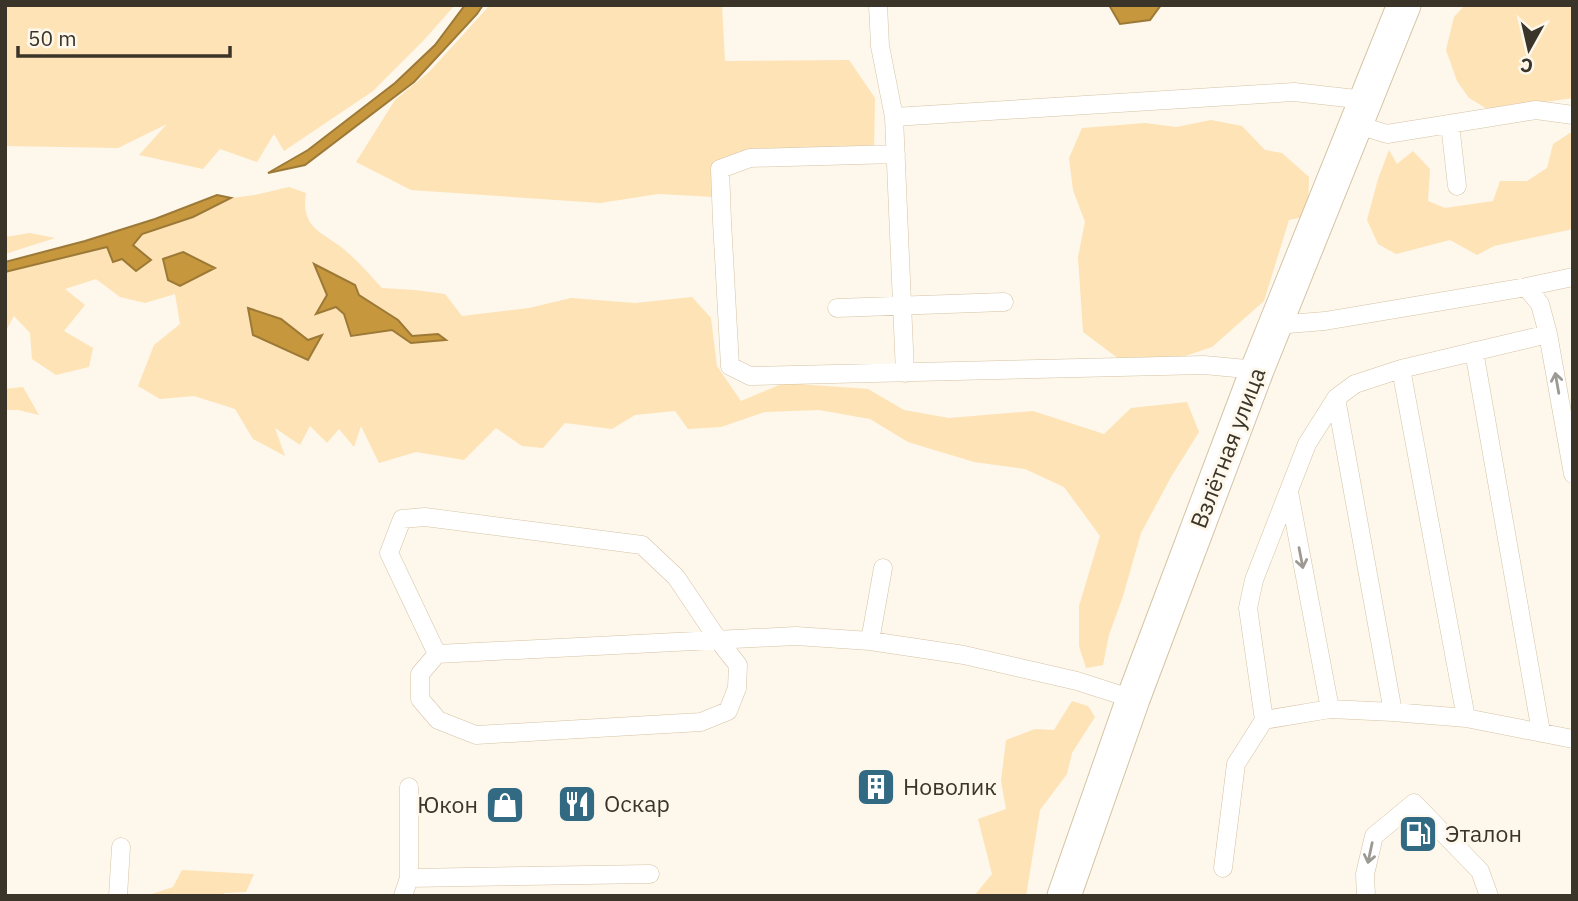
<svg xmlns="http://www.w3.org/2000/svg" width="1578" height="901" font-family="'IBM Plex Sans',sans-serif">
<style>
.green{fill:#fde3b6}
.water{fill:#c6973d;stroke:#9c7937;stroke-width:2}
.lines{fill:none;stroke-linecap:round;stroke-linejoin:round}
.lane-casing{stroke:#d5c3a5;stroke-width:19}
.street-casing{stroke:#d5c3a5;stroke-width:35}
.lane{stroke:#fff;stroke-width:18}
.street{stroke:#fff;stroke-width:33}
.oneway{stroke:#9d9a94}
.labels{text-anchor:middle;stroke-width:6;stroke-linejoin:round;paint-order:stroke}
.street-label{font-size:23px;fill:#3b3428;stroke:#fef7eb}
.poi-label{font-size:23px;fill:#3b3428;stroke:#fef7eb;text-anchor:start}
</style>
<rect width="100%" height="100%" fill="#fef7eb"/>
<!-- green -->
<path class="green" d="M5,5H455L424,40L373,91L284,151L274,134L257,162L220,149L203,169L139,155L167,124L118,148L5,146Z
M490,5H722L725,61L849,60L875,98L874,150L723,159L716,197L658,194L600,203L411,190L356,162L395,100L430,71Z
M1465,5H1573V98L1489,110L1469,98L1457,81L1446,50L1454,17Z
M1211,120L1242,126L1265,150L1282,153L1309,177L1308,216L1289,220L1264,301L1212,347L1167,362L1119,359L1083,332L1078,257L1085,222L1073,190L1069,158L1082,128L1145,123L1176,127Z
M1573,131V229L1494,246L1477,255L1450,240L1396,254L1378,244L1367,220L1378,179L1389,150L1397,164L1413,151L1430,169L1428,201L1445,208L1493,201L1500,181H1527L1547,168L1553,144Z
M289,187L306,193C300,231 325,232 347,252C360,263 371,276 382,288L415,290L445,294L462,316L529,308L571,298L635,303L692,297L711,318L717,366L741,401L784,383L868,389L904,410L949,418L1033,411L1104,434L1131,408L1187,402L1199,432L1171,477L1141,533L1123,596L1109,635L1103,665L1086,668L1079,646V606L1100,536L1064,487L1025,469L974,462L908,442L870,419L819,410L765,412L721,427L688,429L675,411L635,415L612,429L565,423L543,448L522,446L496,428L464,460L416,452L379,463L361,426L354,447L339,429L327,443L310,426L300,445L275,428L285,456L253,439L235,409L194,396L160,399L138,386L154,345L180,324L175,294L145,303L120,297L96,279L65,289L85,305L64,331L93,348L89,367L56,375L32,359L30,333L14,316L5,332V272L107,247L132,245L142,234L193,217L231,198L255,195Z
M30,233L55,238L5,254V237Z
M23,387L39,415L18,410H5V389Z
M1072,701L1088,706L1095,717L1072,753L1067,774L1040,810L1026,896H974L992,874L978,819L1006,809L1001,781L1006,740L1035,729L1054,730Z
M182,870L253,874H254L246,892L224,893L222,896H146L173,887Z"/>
<!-- water -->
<path class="water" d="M465,5H483L477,14L414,82L305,165L268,173L308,150L395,83L435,45Z
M1109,5H1161L1150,20L1120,24Z
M217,195L231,198L193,217L142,234L133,245L151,260L136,271L122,259L113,262L107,247L5,272V262L85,241L155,219Z
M183,252L215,268L180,286L168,280L163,259Z
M314,264L355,285L359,295L398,320L412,336L438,334L446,340L411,343L392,330L351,336L344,314L336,307L316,314L327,295Z
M248,308L281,319L308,340L322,335L308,360L253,335Z"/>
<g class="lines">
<!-- lane casing -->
<g class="lane-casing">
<path id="lane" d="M878,5L880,46L894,117L905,373
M894,117L1294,92L1365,100
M1355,124L1387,134L1536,110L1573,115
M1450,124L1457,186
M896,154L750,158L720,169L722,221L730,366L750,376L1204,365L1257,370
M1526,287L1540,304L1548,334L1573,474
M837,308L1004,302
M1275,325L1325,321L1526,287L1573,277
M1474,351L1541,732
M1401,369L1466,718
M1336,398L1393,712
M1289,492L1330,709
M870,641L883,568
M437,654L389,553L402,519L425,517L642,545L676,577L719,641L738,665L737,688L728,711L701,722L476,735L438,720L420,699V674L437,654L796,636L870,641L964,655L1077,681L1133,699
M1264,720L1248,608L1254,580L1307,444L1336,398L1355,384L1401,369L1548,334
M1223,868L1236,764L1264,720L1330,709L1393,712L1466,718L1573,739
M409,878L650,874
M118,896L121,847
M403,896L409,878V787
M1366,896L1365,874L1374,836L1414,803L1480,871L1489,896"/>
</g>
<!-- street casing -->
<g class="street-casing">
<path id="street" d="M1064,896L1133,699L1257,370L1404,5"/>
</g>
<!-- lane -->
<use href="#lane" class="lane"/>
<!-- street -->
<use href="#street" class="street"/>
</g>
<!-- one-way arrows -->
<defs><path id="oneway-shaft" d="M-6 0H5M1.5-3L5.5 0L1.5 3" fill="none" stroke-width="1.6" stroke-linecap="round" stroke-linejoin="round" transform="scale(1.75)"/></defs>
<g class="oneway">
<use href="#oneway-shaft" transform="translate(1557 383) rotate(-100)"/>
<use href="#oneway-shaft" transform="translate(1301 558) rotate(79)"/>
<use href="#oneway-shaft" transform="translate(1370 853) rotate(102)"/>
</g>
<!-- icons -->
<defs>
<g id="building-square" transform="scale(2.0125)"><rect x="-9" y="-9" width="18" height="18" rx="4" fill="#326a84" stroke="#fef7eb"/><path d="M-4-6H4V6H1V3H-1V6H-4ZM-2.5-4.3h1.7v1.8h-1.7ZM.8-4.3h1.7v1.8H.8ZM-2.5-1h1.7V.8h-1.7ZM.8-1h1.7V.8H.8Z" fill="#fff"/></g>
<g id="restaurant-square" transform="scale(2.0125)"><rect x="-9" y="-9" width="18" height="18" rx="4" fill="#326a84" stroke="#fef7eb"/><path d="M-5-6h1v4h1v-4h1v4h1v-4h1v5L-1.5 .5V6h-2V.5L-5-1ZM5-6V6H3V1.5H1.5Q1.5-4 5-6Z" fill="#fff"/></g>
<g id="shop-square" transform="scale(2.0125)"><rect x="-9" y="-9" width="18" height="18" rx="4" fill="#326a84" stroke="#fef7eb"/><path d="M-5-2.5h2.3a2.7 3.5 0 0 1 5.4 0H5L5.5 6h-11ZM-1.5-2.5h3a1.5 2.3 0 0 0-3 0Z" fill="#fff"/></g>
<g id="fuel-square" transform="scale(2.0125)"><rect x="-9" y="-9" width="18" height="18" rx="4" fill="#326a84" stroke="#fef7eb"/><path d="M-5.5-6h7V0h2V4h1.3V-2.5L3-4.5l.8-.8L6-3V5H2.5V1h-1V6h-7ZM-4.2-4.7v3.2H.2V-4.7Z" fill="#fff"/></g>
</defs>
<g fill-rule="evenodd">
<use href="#building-square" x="876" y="787"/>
<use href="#restaurant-square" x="577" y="804"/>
<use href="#shop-square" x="505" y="805"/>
<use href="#fuel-square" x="1418" y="834"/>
</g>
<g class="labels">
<!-- street labels -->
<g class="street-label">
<text transform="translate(1228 448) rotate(-69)" y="8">Взлётная улица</text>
</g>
<!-- poi labels -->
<g class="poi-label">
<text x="903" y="795">Новолик</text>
<text x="604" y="812">Оскар</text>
<text x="478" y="813" text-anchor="end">Юкон</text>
<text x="1445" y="842">Эталон</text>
</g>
</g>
<!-- border -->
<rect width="1578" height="901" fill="none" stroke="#3b3428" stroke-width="14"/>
<!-- north arrow -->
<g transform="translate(1529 49) rotate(188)" stroke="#fef7eb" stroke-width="5" paint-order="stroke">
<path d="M0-5L12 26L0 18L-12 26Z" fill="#3b3428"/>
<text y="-10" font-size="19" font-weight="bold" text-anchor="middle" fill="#3b3428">С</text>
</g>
<!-- scale -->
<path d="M18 46v10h212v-10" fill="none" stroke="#3b3428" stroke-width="3.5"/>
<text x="28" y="46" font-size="21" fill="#3b3428" stroke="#fef7eb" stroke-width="5" paint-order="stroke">50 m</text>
</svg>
